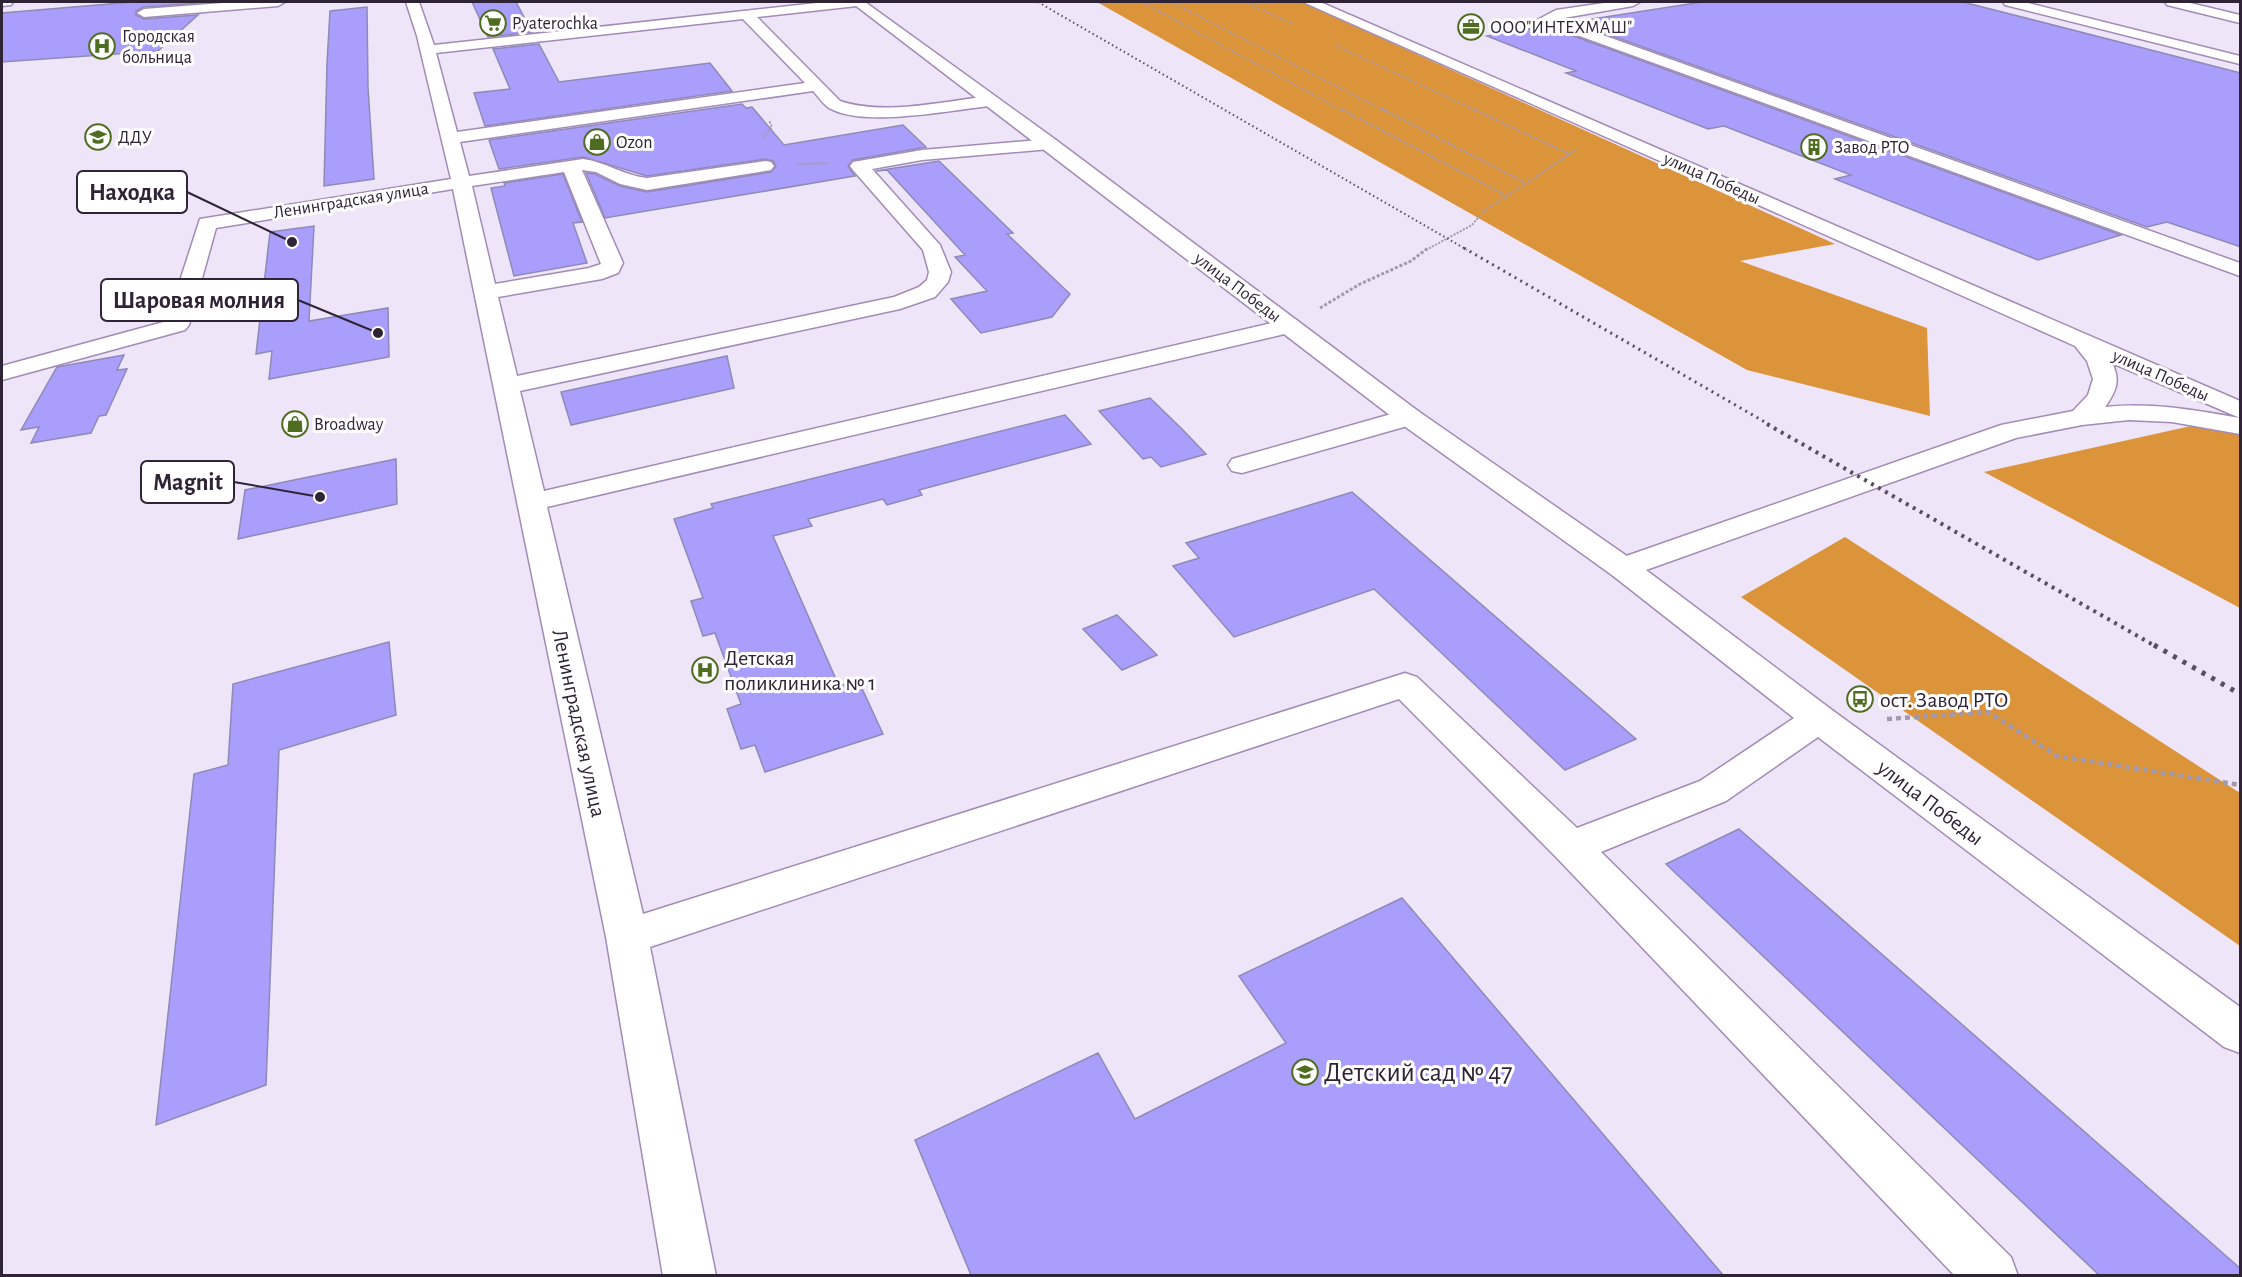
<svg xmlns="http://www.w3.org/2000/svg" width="2242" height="1277" font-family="'Alegreya Sans',sans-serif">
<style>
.forest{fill:#dc943b}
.building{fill:#a99efb;stroke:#8e8ab8;stroke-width:1.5}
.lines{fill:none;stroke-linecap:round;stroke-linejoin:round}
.minor-casing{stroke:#a28bb7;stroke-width:3}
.major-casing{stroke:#a28bb7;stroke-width:3}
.path-far3{stroke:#a399ac;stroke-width:1.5;stroke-dasharray:2 1.5;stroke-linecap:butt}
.path-far2{stroke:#a399ac;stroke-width:2;stroke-dasharray:2 1.5;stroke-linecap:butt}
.path-far1{stroke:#a399ac;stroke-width:3;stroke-dasharray:3 2;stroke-linecap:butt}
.path{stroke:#a399ac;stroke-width:4.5;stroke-dasharray:5 4;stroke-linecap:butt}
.minor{fill:#fff;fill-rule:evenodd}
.major{fill:#fff;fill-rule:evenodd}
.rail-far3{stroke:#594f61;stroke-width:2;stroke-dasharray:1.5 3;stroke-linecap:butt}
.rail-far2{stroke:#594f61;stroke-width:3;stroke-dasharray:2 4.5;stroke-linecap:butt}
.rail-far1{stroke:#594f61;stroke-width:4;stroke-dasharray:3 5;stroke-linecap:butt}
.rail{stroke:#594f61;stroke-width:5;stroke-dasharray:4 7;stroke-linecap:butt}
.labels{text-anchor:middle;stroke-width:6;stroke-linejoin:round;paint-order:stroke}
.far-poi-label{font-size:18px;fill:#2e2436;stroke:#fff;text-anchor:start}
.far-street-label{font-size:18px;fill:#2e2436;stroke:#fff}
.poi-label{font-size:22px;fill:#2e2436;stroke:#fff;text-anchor:start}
.street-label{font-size:22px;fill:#2e2436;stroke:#fff}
.near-poi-label{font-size:27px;fill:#2e2436;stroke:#fff;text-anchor:start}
.leader{fill:none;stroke:#2e2436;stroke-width:2}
.callout-dot{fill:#2e2436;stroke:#fff;stroke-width:2}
.callout{fill:#fff;stroke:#2e2436;stroke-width:2}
.callout-label{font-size:24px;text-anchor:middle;font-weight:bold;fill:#2e2436}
</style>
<rect width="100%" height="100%" fill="#efe5f8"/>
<!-- forest -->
<path class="forest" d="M1097,2H1302L1835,244L1740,261L1927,328L1930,416L1747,370Z
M2218,420L2240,430V608L1984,472Z
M1845,537L2240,793V946L1741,597Z"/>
<!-- building -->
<path class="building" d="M133,2H213L144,7L136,11V15L144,19L198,15L158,51L2,62V13Z
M472,2H516L532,32L488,37Z
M1702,2H1963L2241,73V247L2167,222L2147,227L1573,22Z
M367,7L368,87L374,179L324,186L327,63L330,11Z
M1546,26L2121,235L2038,260L1835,179L1851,175L1724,126L1708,129L1566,73L1576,71L1487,36Z
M539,44L559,82L710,63L732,91L485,126L474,93L510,89L493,49Z
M742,104L746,108L752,107L784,145L903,125L926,147L853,160L848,166L855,176L605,218L586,173L595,174L620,186L647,192L771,172L776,166L773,161L765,159L647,176L583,157L499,169L489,140Z
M939,161L1013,233L1007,234L1070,294L1052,317L981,333L951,299L987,291L955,257L965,255L887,170L876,171Z
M563,174L582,222L573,223L587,263L514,276L491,188L505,186L504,183Z
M314,226L309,321L388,308L389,357L269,379L272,351L256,354L270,232Z
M124,355L117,370L127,369L106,415L99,416L91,433L31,443L39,427L21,430L57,367Z
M727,356L734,388L571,425L561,392Z
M1150,398L1182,429L1206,454L1161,467L1151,457L1143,459L1099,411Z
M1065,415L1091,444L919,490L922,495L887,505L883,499L808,519L812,526L773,536L839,686L858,680L883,734L765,772L755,745L741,749L727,709L741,704L715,633L703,636L691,601L703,598L674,519L713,508L711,504Z
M396,459L397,504L238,539L245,490Z
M1352,492L1636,739L1565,770L1374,589L1234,637L1173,566L1199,558L1186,543Z
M1117,615L1157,655L1122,670L1083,629Z
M389,642L396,715L279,750L266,1085L156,1125L194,774L228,765L233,684Z
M1739,829L2241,1269V1275H2099L1666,864Z
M1402,898L1723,1275H971L915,1140L1098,1053L1135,1119L1286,1043L1239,976Z"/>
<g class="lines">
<!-- minor casing -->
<g class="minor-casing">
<path id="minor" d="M236,2H285L278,6L144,17L137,13L144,9Z
M406,2H419L434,45L826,2H863L857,6L757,17L840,101C884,116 945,101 990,96L998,101L990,106C951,110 863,128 829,108C823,104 818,96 813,91L460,142L469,176L583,159C606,162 625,176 647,178L765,161L771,162L774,166L771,170L765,171L647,190L620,184L596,172L582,170L623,263L618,273L602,279L498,297L517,376L894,297L919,287L927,280L929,272L923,250L853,170L850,166L853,162L922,150L1050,139L1056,140L1059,144L1056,148L1050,149L922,160L872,169L940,245L951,272L948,282L935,297L900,309L520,391L544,491L1289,319L1297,321L1301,326L1297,331L1289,333L547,507L643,914L1405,673L1417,677L1577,828L1700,781L1794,718L1612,575L1608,568L1612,561L2001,425L2073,411L2088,395L2093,379L2087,361L2075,346L1303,2H1320L2240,401V418L2112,363C2121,380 2116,392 2105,407C2151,402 2195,410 2240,418V434L2172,422L2129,420L2082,425L2016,438L1646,570L1832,710L2240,1007V1053L2224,1047L1818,737L1726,801L1601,852L2011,1257L2018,1276H1955L1557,858L1399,699L650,947L716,1276H663L606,937L453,189L216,228L189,325L185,330L2,380V366L167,321L200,219L451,179L417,36ZM743,19L805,83L457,132L436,53ZM564,172L601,264L589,268L495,284L472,186Z
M1611,2H1640L1633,6L1558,19L2240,263V276L1541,22L1539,19L1556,10Z
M2003,2H2024L2240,56V64L2005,5Z
M2165,2H2186L2240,15V23L2167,5Z
M1409,409L1418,411L1422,417L1418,423L1242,473L1232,471L1228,465L1232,459Z"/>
</g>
<!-- major casing -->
<g class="major-casing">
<path id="major" d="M2,2H13L11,5L2,6Z
M851,2H865L1056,140L1418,411L1634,561L1638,568L1634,575L1623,577L1612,575L1400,423Z"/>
</g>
<!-- path-far3 -->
<path class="path-far3" d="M1041,2H1071
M1142,2L1343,111
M1171,2L1385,111
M1245,2L1293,24
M1337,46L1477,111"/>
<!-- path-far2 -->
<path class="path-far2" d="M1341,109L1507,196
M1382,109L1526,183
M1473,109L1569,154
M763,137L772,127L769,120
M797,164L829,163
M1426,250L1472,225L1483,212L1575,150"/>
<!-- path-far1 -->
<path class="path-far1" d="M1320,308L1360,284L1411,261L1428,248"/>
<!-- path -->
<path class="path" d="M1887,719L1988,712L2057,756L2240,785"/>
<!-- minor -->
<use href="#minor" class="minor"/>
<!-- major -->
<use href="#major" class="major"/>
<!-- rail-far3 -->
<path class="rail-far3" d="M1038,2L1467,250"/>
<!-- rail-far2 -->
<path class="rail-far2" d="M1464,248L1770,425"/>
<!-- rail-far1 -->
<path class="rail-far1" d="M1767,424L2157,647"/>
<!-- rail -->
<path class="rail" d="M2154,645L2240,694"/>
</g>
<!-- icons -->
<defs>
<g id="supermarket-ring" transform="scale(1.35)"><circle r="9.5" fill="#fff" stroke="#4f6d21" stroke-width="1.5"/><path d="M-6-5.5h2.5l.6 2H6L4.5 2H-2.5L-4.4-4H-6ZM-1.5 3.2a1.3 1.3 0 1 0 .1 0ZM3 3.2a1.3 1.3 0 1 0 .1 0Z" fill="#4f6d21"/></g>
<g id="office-ring" transform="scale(1.35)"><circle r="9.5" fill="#fff" stroke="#4f6d21" stroke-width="1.5"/><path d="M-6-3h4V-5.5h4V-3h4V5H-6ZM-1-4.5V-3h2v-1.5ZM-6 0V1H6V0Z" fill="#4f6d21"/></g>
<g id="hospital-ring" transform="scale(1.35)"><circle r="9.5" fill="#fff" stroke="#4f6d21" stroke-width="1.5"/><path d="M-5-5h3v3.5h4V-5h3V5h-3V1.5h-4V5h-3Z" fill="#4f6d21"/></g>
<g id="school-ring" transform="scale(1.35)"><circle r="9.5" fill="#fff" stroke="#4f6d21" stroke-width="1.5"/><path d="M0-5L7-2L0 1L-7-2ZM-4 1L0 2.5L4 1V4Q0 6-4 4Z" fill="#4f6d21"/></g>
<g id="shop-ring" transform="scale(1.35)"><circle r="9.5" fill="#fff" stroke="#4f6d21" stroke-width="1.5"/><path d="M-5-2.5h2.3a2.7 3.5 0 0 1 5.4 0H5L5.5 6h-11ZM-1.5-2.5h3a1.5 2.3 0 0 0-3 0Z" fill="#4f6d21"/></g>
<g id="building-ring" transform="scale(1.35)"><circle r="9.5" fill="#fff" stroke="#4f6d21" stroke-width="1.5"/><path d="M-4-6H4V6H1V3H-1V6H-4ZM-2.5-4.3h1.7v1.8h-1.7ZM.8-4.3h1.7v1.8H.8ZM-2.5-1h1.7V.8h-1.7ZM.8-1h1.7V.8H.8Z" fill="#4f6d21"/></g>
<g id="bus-ring" transform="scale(1.35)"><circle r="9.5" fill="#fff" stroke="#4f6d21" stroke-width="1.5"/><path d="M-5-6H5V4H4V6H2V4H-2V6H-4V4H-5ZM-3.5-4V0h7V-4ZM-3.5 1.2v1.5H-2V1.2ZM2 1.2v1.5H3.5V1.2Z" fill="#4f6d21"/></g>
</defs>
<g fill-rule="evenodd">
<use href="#supermarket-ring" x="493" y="23"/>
<use href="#office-ring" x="1471" y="27"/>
<use href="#hospital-ring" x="102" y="46"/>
<use href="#school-ring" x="98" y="137"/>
<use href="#shop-ring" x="597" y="142"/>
<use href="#building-ring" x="1814" y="147"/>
<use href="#shop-ring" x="295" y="424"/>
<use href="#hospital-ring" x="705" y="670"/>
<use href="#bus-ring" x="1860" y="699"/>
<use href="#school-ring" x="1305" y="1072"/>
</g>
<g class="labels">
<!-- far-poi labels -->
<g class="far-poi-label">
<text x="512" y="29">Pyaterochka</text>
<text x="1490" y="33">ООО"ИНТЕХМАШ"</text>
<text x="122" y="42">Городская<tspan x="122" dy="21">больница</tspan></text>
<text x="118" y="143">ДДУ</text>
<text x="616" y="148">Ozon</text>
<text x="1834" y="153">Завод РТО</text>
<text x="314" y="430">Broadway</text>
</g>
<!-- far-street labels -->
<g class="far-street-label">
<text transform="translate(1712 178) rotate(24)" y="6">улица Победы</text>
<text transform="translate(351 200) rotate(-9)" y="6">Ленинградская улица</text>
<text transform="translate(1238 287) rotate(37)" y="6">улица Победы</text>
<text transform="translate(2161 375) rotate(24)" y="6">улица Победы</text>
</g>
<!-- poi labels -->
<g class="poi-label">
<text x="724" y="665">Детская<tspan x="724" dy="25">поликлиника № 1</tspan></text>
<text x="1880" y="707">ост. Завод РТО</text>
</g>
<!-- street labels -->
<g class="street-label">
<text transform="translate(580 723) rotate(78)" y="8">Ленинградская улица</text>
<text transform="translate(1931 802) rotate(37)" y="8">улица Победы</text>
</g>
<!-- near-poi labels -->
<g class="near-poi-label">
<text x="1324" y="1081">Детский сад № 47</text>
</g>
</g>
<!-- callouts -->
<path class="leader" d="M292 242L187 192M378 333L298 300M320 497L234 482"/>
<g class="callout-dot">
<circle cx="292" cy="242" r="6"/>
<circle cx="378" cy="333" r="6"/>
<circle cx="320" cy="497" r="6"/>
</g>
<g class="callout">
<rect x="77" y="171" width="110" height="42" rx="6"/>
<rect x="101" y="279" width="197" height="42" rx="6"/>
<rect x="141" y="461" width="93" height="42" rx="6"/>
</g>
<g class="callout-label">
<text x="132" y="200">Находка</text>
<text x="199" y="308">Шаровая молния</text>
<text x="188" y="490">Magnit</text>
</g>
<!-- border -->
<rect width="2242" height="1277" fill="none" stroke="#2e2436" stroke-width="6"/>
</svg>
